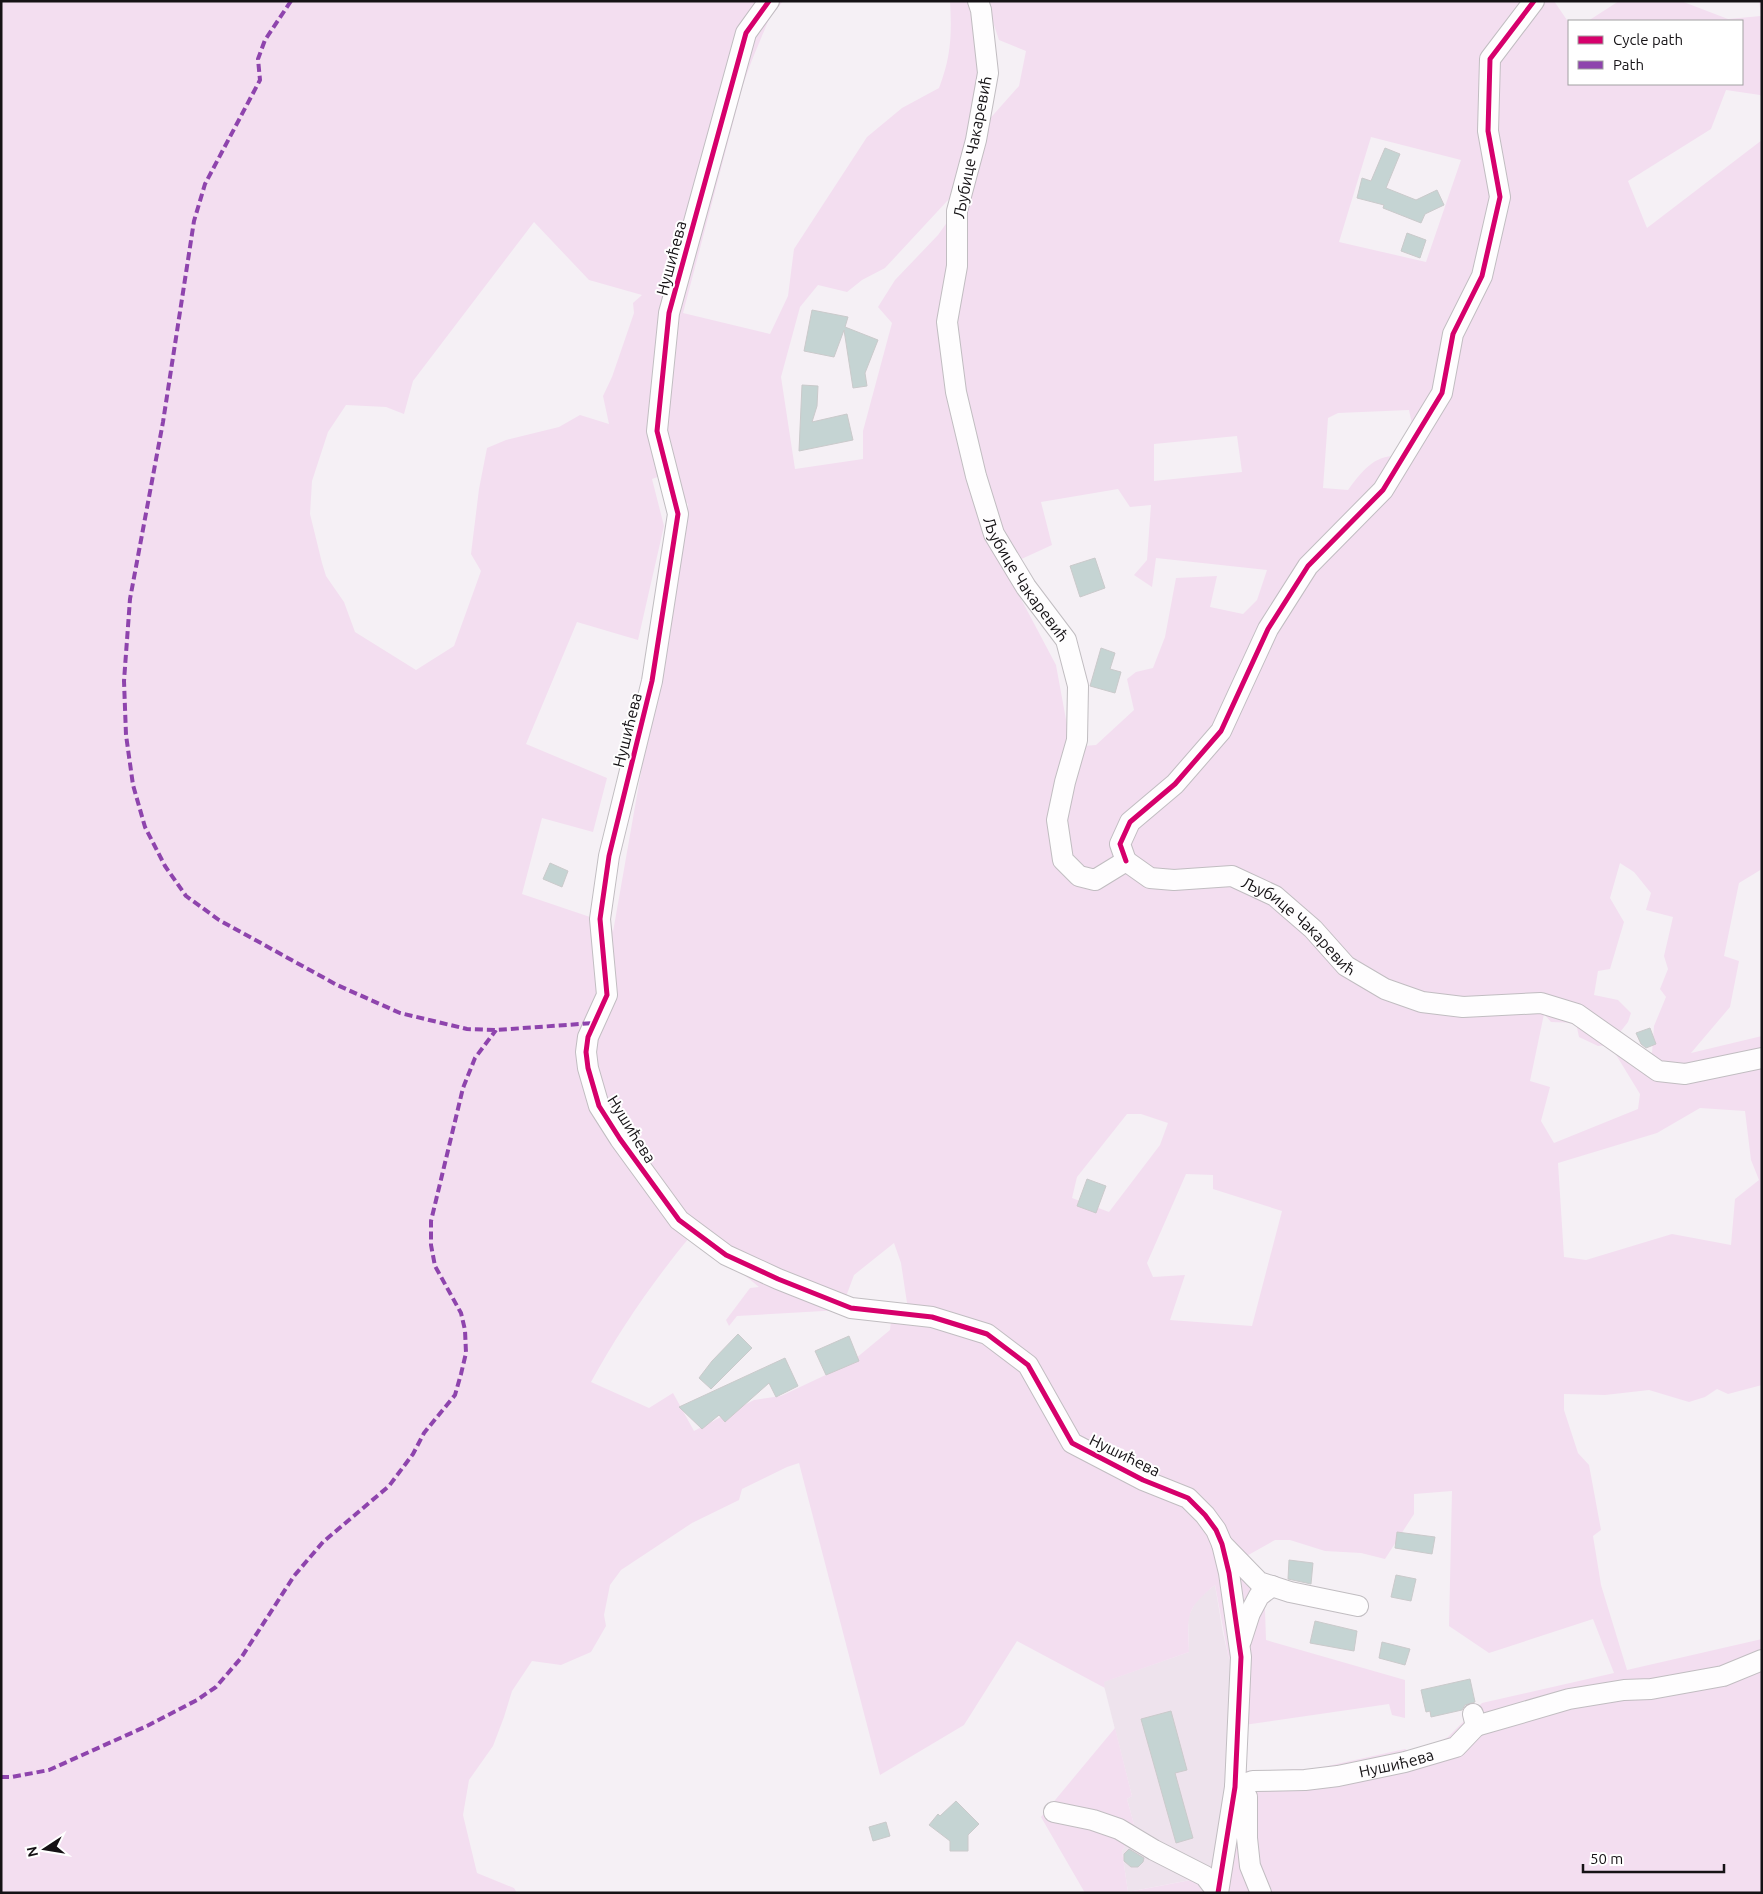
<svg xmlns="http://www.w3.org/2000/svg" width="1763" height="1894" font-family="Ubuntu,sans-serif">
<rect width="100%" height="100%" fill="#f5f0f5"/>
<!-- built -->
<path fill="#eee3ed" d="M1215,1585L1223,1633L1228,1655L1234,1667L1244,1725L1213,1893H1202L1195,1879L1128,1892L1122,1851L1135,1828L1127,1799L1132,1796L1103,1682L1189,1652L1188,1617L1197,1599Z"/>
<!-- green -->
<path fill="#f3def0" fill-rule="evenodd" d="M1,1H783L769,19L752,60L743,85L683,313L770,334L788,296L794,249L867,137L902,108L939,88C951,57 952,35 950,1H967C990,71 972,124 953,191L949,199L885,268L862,280L847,292L818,285L800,307L781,377L795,469L863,459V431L892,323L878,307L895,280L938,235L948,221L986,123L1019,86L1026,51L999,40L986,1H1554L1569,23V84H1742V21H1588L1619,1H1681L1728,19L1761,16L1759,1H1762V97L1760,95L1726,90L1711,129L1628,181L1647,228L1762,140V869L1739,883L1724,956L1739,961L1730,1007L1691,1053L1762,1036V1385L1728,1394L1717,1389L1705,1397L1689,1402L1649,1390L1605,1395L1564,1394V1410L1578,1453L1589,1465L1601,1530L1593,1536L1601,1585L1627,1670L1762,1639V1893H1222L1240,1771L1314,1769L1405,1749L1416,1755L1448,1737L1482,1703L1614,1673L1593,1619L1489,1653L1449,1626L1452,1491L1414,1494V1514L1385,1559L1361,1553L1325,1551L1290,1540H1275L1243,1558L1264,1579L1266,1640L1405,1680V1718L1392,1715L1389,1704L1244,1725L1234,1667L1228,1655L1215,1585C1184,1610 1188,1616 1189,1652L1104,1682L1105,1688L1017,1641L964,1725L880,1775L799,1463L787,1467L742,1489L739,1500L692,1523L621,1570L610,1585L604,1615L606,1626L591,1652L561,1665L532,1661L512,1691L504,1717L493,1746L469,1780L463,1815L477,1873L514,1888L517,1893H1ZM1371,137L1461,160L1426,262L1339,242ZM534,222L589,280L642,295L633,303L634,313L612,377L603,396L609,424L580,415L559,427L506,440L487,448L479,489L471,554L481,571L454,646L416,670L355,632L344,602L326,576L322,563L310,514L312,481L328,432L346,405L386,407L404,414L413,381ZM1409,410L1413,429L1392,456C1372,457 1359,475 1348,490L1323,488L1328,418L1338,413ZM1237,436L1242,472L1154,481V444ZM674,471L683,500L688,504L613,932L601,887L596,919L522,894L542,818L593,832L607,778L526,744L577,622L638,640L664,526L652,479ZM1118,489L1130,507L1151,505L1147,560L1134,575L1152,587L1156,558L1267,570L1257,600L1243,614L1210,607L1217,576L1176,578L1165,637L1153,668L1136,672L1127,679L1134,710L1096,745L1071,747L1056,665L1004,567L1052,545L1041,502ZM1620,863L1634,872L1651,893L1646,910L1673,917L1664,956L1668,969L1660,989L1666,997L1654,1026L1652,1053L1617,1036L1628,1022L1631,1013L1618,1000L1594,995L1598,971L1610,969L1624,922L1610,898ZM1544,1014L1551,1022L1576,1023L1579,1037L1598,1046L1610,1045L1640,1094L1638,1109L1554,1143L1541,1121L1550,1087L1530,1081ZM1700,1108L1745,1111L1751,1160L1759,1180L1735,1199L1731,1245L1672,1234L1586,1260L1564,1257L1558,1163L1657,1133ZM1127,1114H1141L1168,1123L1160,1145L1109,1212L1072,1198L1077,1177ZM1186,1174L1213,1175V1189L1282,1211L1252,1326L1170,1320L1185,1275L1153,1277L1147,1263ZM693,1233L759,1287L750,1288L726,1320L729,1326L737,1316L841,1310L854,1275L894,1243L901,1263L907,1303L964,1333L905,1321L891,1320L890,1330L849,1364L781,1396L754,1400L694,1431L673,1393L649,1408L591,1382C620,1329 654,1280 693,1233Z
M1115,1728L1132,1796L1127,1799L1135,1828L1122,1851L1128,1892L1196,1879L1202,1893H1085L1041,1817Z"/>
<!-- building -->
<path fill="#c5d4d3" stroke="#cacacb" d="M1385,148L1400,154L1386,188L1416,200L1437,190L1444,205L1425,214L1421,223L1383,208L1384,205L1357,198L1362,178L1371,181Z
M1407,233L1426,240L1420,258L1401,251Z
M812,310L848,317L845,327L878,340L865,373L867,386L853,388L844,330L834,357L804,351Z
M802,385L818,386L817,406L812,422L847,414L853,440L799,451Z
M1095,558L1105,588L1080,597L1070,566Z
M1101,648L1115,653L1110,669L1121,672L1115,693L1090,686Z
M550,863L568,871L562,887L543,879Z
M1650,1028L1656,1044L1646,1048L1641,1044L1636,1033Z
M1087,1179L1106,1186L1096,1213L1077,1206Z
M738,1334L752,1348L711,1389L699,1378L712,1361Z
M849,1336L859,1361L826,1375L815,1351Z
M785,1358L798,1386L776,1397L769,1383L725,1422L719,1415L702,1429L679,1407Z
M1397,1532L1435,1537L1432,1554L1395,1548Z
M1289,1560L1313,1563L1311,1584L1288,1579Z
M1396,1575L1416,1579L1411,1601L1391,1597Z
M1315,1621L1357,1631L1354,1651L1310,1643Z
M1382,1642L1410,1649L1405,1665L1379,1658Z
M1470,1679L1475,1702L1465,1705L1462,1710L1431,1717L1430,1711L1426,1712L1421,1690Z
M1171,1711L1187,1770L1175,1773L1193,1838L1176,1843L1141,1719Z
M956,1801L979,1824L968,1835V1851H950V1841L929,1825L938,1814L940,1816Z
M886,1822L890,1836L873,1841L869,1827Z
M1129,1849L1144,1858L1143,1862L1138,1867H1131L1124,1861V1854Z"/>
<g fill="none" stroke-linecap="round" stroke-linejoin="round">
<defs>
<g id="minor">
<path d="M769,1L746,33L669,313L657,431L678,514L652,681L609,856L600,919L607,995L588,1037L586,1052L588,1068L599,1106L620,1139L679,1220L726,1255L778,1279L851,1308L932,1317L987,1334L1028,1365L1072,1443L1143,1480L1188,1498L1205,1515L1216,1530L1222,1544L1229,1573L1241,1657L1235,1787L1218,1893"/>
<path id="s1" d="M978,1L981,10L988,73L976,140L957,211V266L947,322L956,392L976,476L994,534L1026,587L1066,640L1078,686L1077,740L1065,782L1057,820L1063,860L1079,876L1095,880L1126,861"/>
<path d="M1126,861L1120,844L1130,822L1175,784L1221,731L1268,629L1308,566L1383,490L1442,393L1453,334L1482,276L1500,197L1488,131L1490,59L1534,1"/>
<path id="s2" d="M1126,861L1150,878L1174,880L1232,876L1275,896L1313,929L1346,966L1385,989L1422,1002L1463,1007L1541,1003L1577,1014L1658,1071L1685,1074L1762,1058"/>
<path d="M1222,1544L1259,1582L1290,1592L1358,1606"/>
<path d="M1241,1641L1250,1613L1259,1596L1272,1586"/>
<path d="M1476,1726L1569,1699L1624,1690L1651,1689L1723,1676L1762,1660"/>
<path id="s3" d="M1235,1787L1253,1781L1305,1780L1338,1776L1405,1762L1456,1747L1476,1726L1473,1714"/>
<path d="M1235,1787L1247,1797V1838L1250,1866L1261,1893"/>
<path d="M1054,1812L1093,1820L1119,1829L1154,1850L1205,1876L1218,1893"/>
</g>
</defs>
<!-- minor casing -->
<use href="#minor" stroke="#c1bdc1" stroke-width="22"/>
<!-- minor -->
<use href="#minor" stroke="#fefdfe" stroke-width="20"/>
<!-- quiet -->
<path stroke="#8e44ad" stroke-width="4" stroke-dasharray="8 4" stroke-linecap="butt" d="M291,1L265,40L258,59L260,80L205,184L194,221L163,422L130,599L124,681L126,735L133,785L145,827L165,866L186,896L219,920L337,985L400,1013L467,1029L496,1030L594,1023
M1,1777H12L49,1770L147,1726L197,1700L216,1687L241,1658L294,1576L323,1542L389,1486L413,1454L424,1433L455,1395L461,1374L466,1353L465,1330L461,1313L435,1266L431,1245V1221L463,1088L475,1058L496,1030"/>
<defs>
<path id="cycleway" d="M769,1L746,33L669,313L657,431L678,514L652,681L609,856L600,919L607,995L588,1037L586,1052L588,1068L599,1106L620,1139L679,1220L726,1255L778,1279L851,1308L932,1317L987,1334L1028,1365L1072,1443L1143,1480L1188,1498L1205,1515L1216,1530L1222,1544L1229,1573L1241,1657L1235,1787L1218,1893
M1126,861L1120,844L1130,822L1175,784L1221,731L1268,629L1308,566L1383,490L1442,393L1453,334L1482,276L1500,197L1488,131L1490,59L1534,1"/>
</defs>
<!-- cycleway casing -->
<use href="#cycleway" stroke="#fff" stroke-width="8"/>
<!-- cycleway -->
<use href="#cycleway" stroke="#d6006c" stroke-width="5"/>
</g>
<g text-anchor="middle" stroke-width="4" stroke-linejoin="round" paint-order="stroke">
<!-- street labels -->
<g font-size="16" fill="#151215" stroke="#fff">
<text transform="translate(972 147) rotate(-79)" y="6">Љубице Чакаревић</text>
<text transform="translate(671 258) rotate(-75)" y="6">Нушићева</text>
<text dy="6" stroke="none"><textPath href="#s1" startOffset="599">Љубице Чакаревић</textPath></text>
<text transform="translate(627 730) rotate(-76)" y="6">Нушићева</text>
<text dy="6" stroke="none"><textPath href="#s2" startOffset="196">Љубице Чакаревић</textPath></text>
<text transform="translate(632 1129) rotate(58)" y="6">Нушићева</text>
<text transform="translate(1125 1455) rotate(26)" y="6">Нушићева</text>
<text dy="6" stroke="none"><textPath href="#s3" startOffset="164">Нушићева</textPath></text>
</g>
</g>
<!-- border -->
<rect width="1763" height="1894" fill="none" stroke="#151215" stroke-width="5"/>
<!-- legend -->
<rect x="1568" y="20" width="175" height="65" fill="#ffffff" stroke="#a1a0a1"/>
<rect x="1578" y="36" width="25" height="8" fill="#d6006c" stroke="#a1a0a1"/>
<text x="1613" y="45" font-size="15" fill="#151215">Cycle path</text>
<rect x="1578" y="61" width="25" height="8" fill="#8e44ad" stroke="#a1a0a1"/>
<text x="1613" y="70" font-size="15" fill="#151215">Path</text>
<!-- north arrow -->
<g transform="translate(45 1849) rotate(258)" stroke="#ffffff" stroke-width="4" paint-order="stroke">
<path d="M0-4L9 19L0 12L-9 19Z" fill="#151215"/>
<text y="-8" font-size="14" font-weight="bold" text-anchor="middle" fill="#151215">N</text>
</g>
<!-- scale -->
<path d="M1583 1864v8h141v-8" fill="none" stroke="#151215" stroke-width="2.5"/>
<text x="1590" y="1864" font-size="15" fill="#151215" stroke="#ffffff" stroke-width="4" paint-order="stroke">50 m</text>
</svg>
